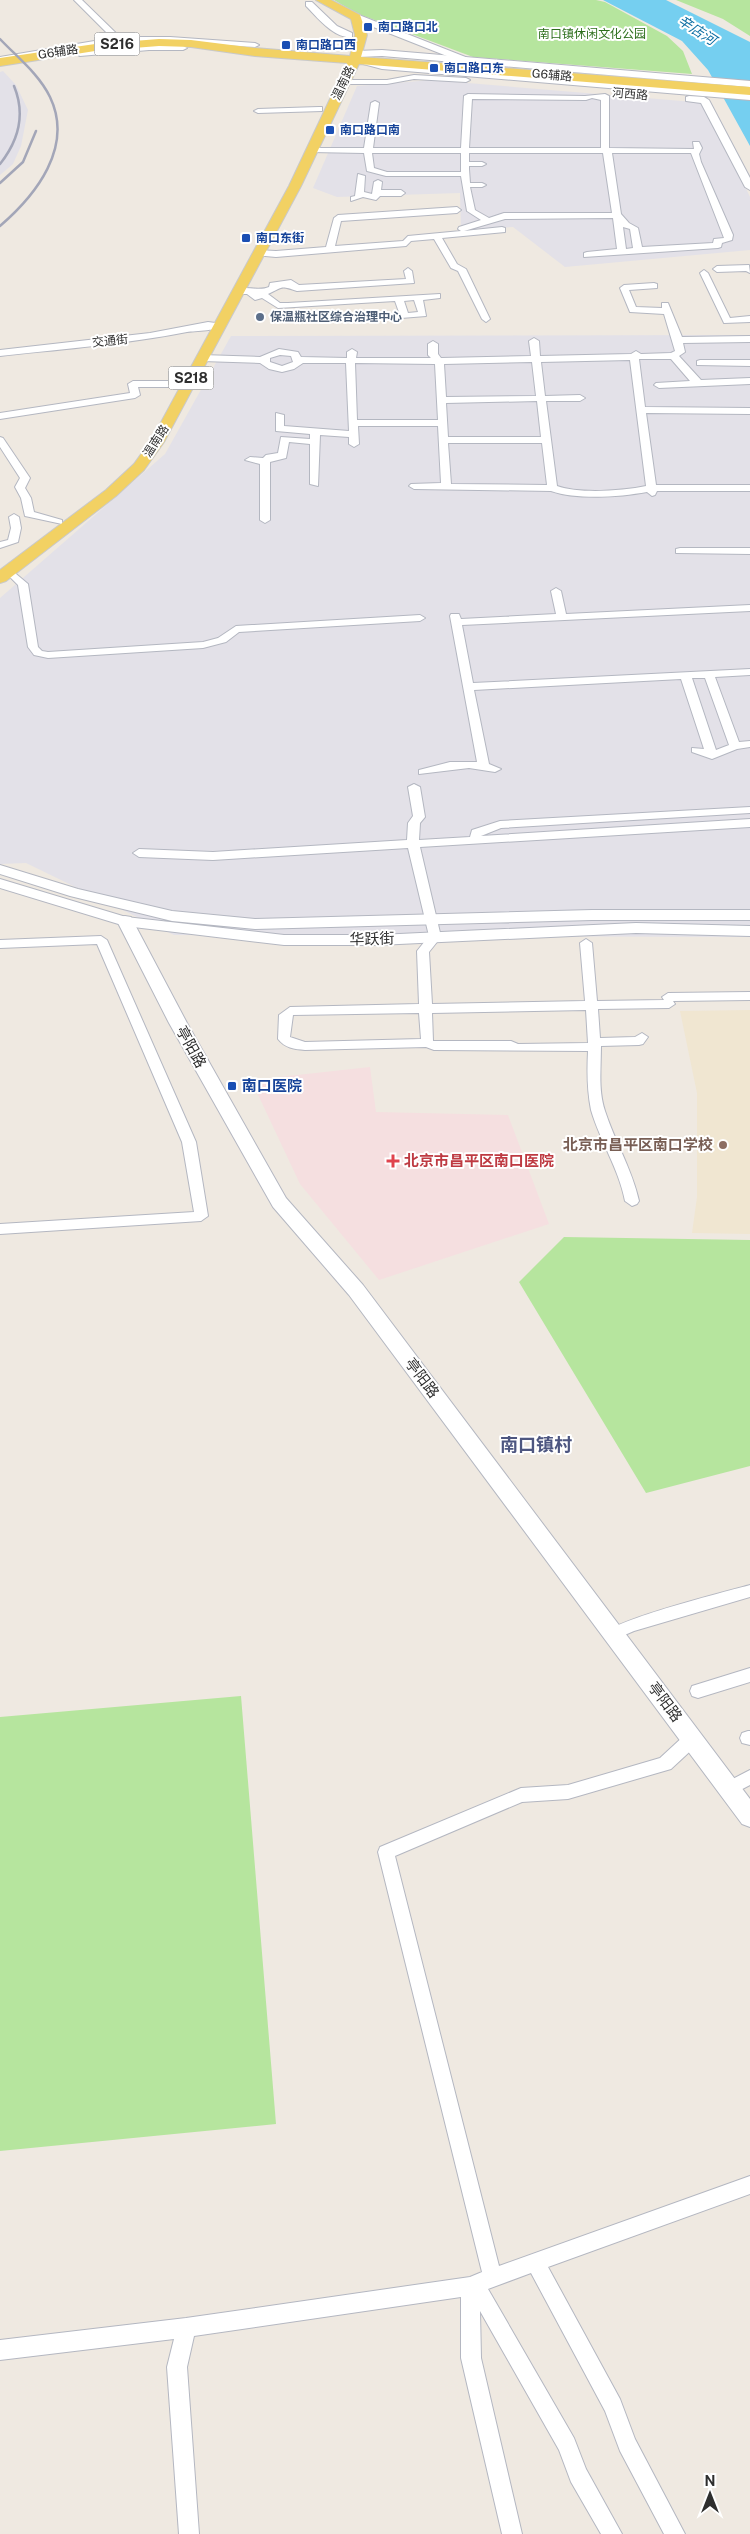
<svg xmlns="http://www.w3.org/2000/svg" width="750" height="2534" font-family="'Public Sans','Noto Sans SC',sans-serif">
<rect width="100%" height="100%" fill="#efe9e1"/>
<!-- industrial -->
<path fill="#e3e1e8" d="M3,71L16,85L28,110L21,146L13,164L0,175V72Z
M432,80L706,103L750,197V250L565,267L513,227L461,230L460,193L337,197L313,188L357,86Z
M750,335V937L174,935L26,863L0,864V598L165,454L231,336Z"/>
<!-- education -->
<path fill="#f0e6d1" d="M750,1010V1234L692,1233L697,1197V1093L680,1011Z"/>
<!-- medical -->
<path fill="#f5dfe0" d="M370,1067L376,1112L508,1115L549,1224L379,1280L300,1184L251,1080Z"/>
<!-- green -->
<path fill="#b6e59e" d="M334,0H596L605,2L667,36L683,51L692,74L473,57L356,13Z
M676,0H750V36L723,19Z
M564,1237L750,1240V1466L646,1493L519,1282Z
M241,1696L276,2124L0,2151V1717Z"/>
<!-- water -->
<path fill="#75cff0" d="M603,0H666L750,42V146L708,70L682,41Z"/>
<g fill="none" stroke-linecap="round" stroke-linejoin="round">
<defs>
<path id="pedestrian" d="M356,17L465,60"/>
<path id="minor" d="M74,0H82L120,37H170L255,43L259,45L255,47L170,41H118L0,61V57L112,38Z
M149,46H183L187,48L183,50H149L80,56L76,54L80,52Z
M414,75L466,78L470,80L466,82L414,79L387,84H344L340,82L344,80H387Z
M468,94L585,96L605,94L609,96V148L694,149L693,142H699L702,148L699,154L701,162L733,235L732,240L722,243L721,247L718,248L584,257V253L587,252L617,249L613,218L505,219L464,231L502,227L505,228V232L442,238L457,264L466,269L490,319L486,322L482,319L458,271L451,268L434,239L411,241L406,246L276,257L254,255V251L257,250L276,251L326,247L334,218L338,215L457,207L461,210L457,213L341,221L335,246L403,241L408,236L461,231L458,229L459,227L481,220L467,211L461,176H386L367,171L364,153L311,152L307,150L311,148H364L371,103L375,101L379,103L373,148H461L464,96ZM592,98L601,100V148H469L472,99L586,100ZM372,153H461V172H387L374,168ZM469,153H603L612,213H504L489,218L475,210L470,187H482L486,185L482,183H470L469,169V166H482L486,164L482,162H469ZM612,153H691L724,238L714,239L713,243L642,247L638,228L629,223L621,214ZM623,227L630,229L633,248L626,249Z
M319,107H322V111L258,113L254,111L258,109Z
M358,174L365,176L364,192L372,194L374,182L378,180L382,182L381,190H401L405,193L401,196H380L376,200L363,197L351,201V197L355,196Z
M749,265L750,273L746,271L717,272L713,269L717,266Z
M408,268L412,271L414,283L297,291C280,285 283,287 268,294L280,303H288L440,294V298L423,300L426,316L401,318L395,301L278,308L262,298L255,300L247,294H237L233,291C242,284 258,292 269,287L270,283L291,280L299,285L406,279L404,271ZM414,300L418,312L408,313L404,301Z
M704,270L708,273L730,318L750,316V322L724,323L700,273Z
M654,283L657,284V288L629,290L636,307L662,308V303H668L682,337L750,336V342L683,343L685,352L679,356L701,380L750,378V384L659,388L654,385L656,383L690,381L671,359H639L645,407L750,408V414L646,413L656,485H750V491H657L655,495L652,496L647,492C620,497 577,500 551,491L414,489L409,486L411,484L441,483L438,426H358L359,444L354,447L349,444V437L320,435L318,486L310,484V444L289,442L286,458L270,462V520L265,523L260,520V464L245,460L250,457L263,458L266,455L278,453L281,437L310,439V434L276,431V413L284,415V426L349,431L346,363H303L294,369L282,372L269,369L260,363L202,361L197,358L202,355L260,357L279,349L298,352L301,357L347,358V352L352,349L357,352L356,358H431L428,355V344L433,341L438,344V354L441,358L531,356L529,341L534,338L539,341L540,356L631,354L636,351L641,354L671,353L675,351L664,314L630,312L620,288L624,285ZM280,355L291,356L293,362L282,366L270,362V358ZM630,360L646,486C622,491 579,494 557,486L546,401H580L585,398L580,395L545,396L541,362ZM532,362L536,396L446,397L444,364ZM355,363L435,364L438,420H357ZM537,401L541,437H448L446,403ZM448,443H542L547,485L451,484Z
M700,360H750V366L697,365V361Z
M133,381H176L181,384L176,387H138L140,395L135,398L0,419V413L130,393L128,384Z
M0,437L3,438L30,478L25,488L31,498L34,512L62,520V524L25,516L21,498L15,487L20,478L0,447Z
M14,514L19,517L21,528L18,542L0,548V542L8,540L11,528L9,517Z
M680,548H750V554L676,553V549Z
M9,568L28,584L38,647L42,651L48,652L203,642L218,638L236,626L420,615L425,618L420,621L239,632L226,642L203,648L48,658L34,655L28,647L18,585L4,571Z
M556,588L561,591L566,614L750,605V611L462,625L473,683L750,669V675L715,677L739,742L750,741V747L737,749L712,759L692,752V748L704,749L681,679L474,690L489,764L501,769L495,772L469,768L419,774V770L450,762H477L450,616L451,614H459L461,619L556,614L551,591ZM692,678H705L729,745L716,750Z
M414,784L420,787L425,817L420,823L419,840L470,837L472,830L500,821L750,807V813L501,828L481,836L750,819V827L420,847L441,937L429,952L432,1004L585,1001L580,943L586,939L592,943L597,1001L664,1000L662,997L668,993L750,992V1000L673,1001L675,1004L669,1008L598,1009L600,1038L635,1037L642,1033L648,1037L643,1044L639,1045L601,1046C601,1068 598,1090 605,1111C615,1142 632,1169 639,1201L637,1204L632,1206L625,1201C619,1169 600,1141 591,1110C587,1090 587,1071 588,1051L434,1050L426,1047L305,1050C294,1049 285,1048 278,1039L279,1015L290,1007L419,1004L417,951L429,936L408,848L213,860L139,857L133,853L139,849L213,852L407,840L408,823L413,816L408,787ZM586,1010L588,1043L518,1044L511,1041H433L432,1013ZM419,1013L421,1039L305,1042L290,1037L293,1015Z
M101,936L107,940L196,1142L208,1216L201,1221L0,1234V1224L194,1212L182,1142L97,944L0,948V940Z
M750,1585V1597L634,1631L613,1640L607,1639L605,1634C612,1620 728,1591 750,1585Z
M750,1668V1682L698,1698L692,1696L690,1691L692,1686Z
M748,1731H750V1745L742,1743L740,1738L742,1733Z
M692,1732L698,1734L700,1739L698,1744L671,1769L568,1799L522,1802L395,1856L499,2266L750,2176V2194L548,2267L620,2399L635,2439L685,2534H664L620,2451L605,2411L531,2273L488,2289L574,2438L586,2469L622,2534H601L571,2482L559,2450L480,2311L481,2358L522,2534H502L461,2358V2297L194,2336L187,2367L199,2534H179L167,2367L174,2339L0,2360V2340L186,2318L470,2277L482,2272L378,1852L380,1847L521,1788L568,1785L660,1758L686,1734Z
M750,1770V1785L729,1796L723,1794L721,1789L723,1784Z"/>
<path id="tertiary" d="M306,2H312L337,26L352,33V37C334,39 317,17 306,6Z
M382,50L750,81V87L382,56L356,57L351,54L356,51Z
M359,57L382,63L750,94V100L382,69L356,62L354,60Z
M689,96L704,97L709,100L750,178V190L745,187L701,103L686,101V97Z
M208,322L223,324L224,326C220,330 195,331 187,332C126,344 63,349 0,356V350L150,333Z
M0,865L78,889L172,911L255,919L592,910H750V920H592L255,929L172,921L70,896L0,874Z
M0,879L126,917L284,935H378L636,923L750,926V936L636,933L378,945H284L125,926L0,888Z"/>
<path id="secondary" d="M125,916L131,917L133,921L187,1023L286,1198L363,1285L750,1799V1827L742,1824L349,1295L273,1207L169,1023L117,921L119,917Z"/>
<path id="primary" d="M316,0H331L360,15L367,35L361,57L750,87V95L359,64L301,186L164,442L144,470L116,496L6,581L0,583V570L106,490L134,464L152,439L289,186L347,63L255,56L191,47L159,46L95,51L0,66V58L95,44L159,39L191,40L255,48L350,56L355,35L351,19Z"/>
</defs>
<!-- pedestrian casing -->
<use href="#pedestrian" stroke="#b4b7c1" stroke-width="8"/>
<!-- minor casing -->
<use href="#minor" stroke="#b4b7c1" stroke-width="2"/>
<!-- tertiary casing -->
<use href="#tertiary" stroke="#b4b7c1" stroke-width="2"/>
<!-- secondary casing -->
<use href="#secondary" stroke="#b4b7c1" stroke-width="2"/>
<!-- primary casing -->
<use href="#primary" stroke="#c9c9c9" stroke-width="2"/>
<!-- pedestrian -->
<use href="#pedestrian" stroke="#fff" stroke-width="6"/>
<!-- minor -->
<use href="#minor" fill="#fff" fill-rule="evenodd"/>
<!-- tertiary -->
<use href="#tertiary" fill="#fff" fill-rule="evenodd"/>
<!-- secondary -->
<use href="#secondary" fill="#fff" fill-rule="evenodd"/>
<!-- primary -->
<use href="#primary" fill="#f2d163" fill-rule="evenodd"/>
<!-- rail -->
<path stroke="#a3a6b8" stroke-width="2.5" d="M0,39C17,57 39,74 50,97C74,147 36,195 0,226
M0,164C19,140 26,115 14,86
M0,183L23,162L36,131"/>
</g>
<!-- markers -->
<g fill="#1a4fb4" stroke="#fff" stroke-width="2">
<rect x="363" y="22" width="10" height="10" rx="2.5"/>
<rect x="281" y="40" width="10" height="10" rx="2.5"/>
<rect x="429" y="63" width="10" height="10" rx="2.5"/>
<rect x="325" y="125" width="10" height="10" rx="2.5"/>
<rect x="241" y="233" width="10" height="10" rx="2.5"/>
<rect x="227" y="1081" width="10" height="10" rx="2.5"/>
</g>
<circle fill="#5c6f8a" stroke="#fff" stroke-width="2" cx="260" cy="317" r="5"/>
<circle fill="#8d6e63" stroke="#fff" stroke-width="2" cx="723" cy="1145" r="5"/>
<path fill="#e0444e" stroke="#fff" stroke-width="2" d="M390.5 1153.5h5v5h5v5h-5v5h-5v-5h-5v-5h5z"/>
<g text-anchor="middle" stroke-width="4" stroke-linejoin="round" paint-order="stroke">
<!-- far-transit labels -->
<g font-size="12" font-weight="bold" fill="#164399" stroke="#fff" text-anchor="start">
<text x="378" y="31">南口路口北</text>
<text x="296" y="49">南口路口西</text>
<text x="444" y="72">南口路口东</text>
<text x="340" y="134">南口路口南</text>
<text x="256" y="242">南口东街</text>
</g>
<!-- far-park labels -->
<g font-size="12" fill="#2c6e1b" stroke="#fff">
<text x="592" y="38">南口镇休闲文化公园</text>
</g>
<!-- far-street labels -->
<g font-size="12" fill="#2e2e2e" stroke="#fff">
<text transform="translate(58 52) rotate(-9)" y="4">G6辅路</text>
<text transform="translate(552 75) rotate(5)" y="4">G6辅路</text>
<text transform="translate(343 83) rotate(-64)" y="4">温南路</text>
<text transform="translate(630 94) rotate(5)" y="4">河西路</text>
<text transform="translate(110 341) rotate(-6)" y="4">交通街</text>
<text transform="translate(156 441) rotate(-57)" y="4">温南路</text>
</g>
<!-- far-service labels -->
<g font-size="12" font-weight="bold" fill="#4e5e75" stroke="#fff" text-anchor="start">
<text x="270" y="321">保温瓶社区综合治理中心</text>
</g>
<!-- far-water labels -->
<g font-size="14" font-style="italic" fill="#0d6fa3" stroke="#fff">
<text transform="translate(697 30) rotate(33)" y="5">辛店河</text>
</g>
<!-- shield labels -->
<g fill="#fff" stroke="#6d6d6d" stroke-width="1">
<rect x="94.5" y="32.5" width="45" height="23" rx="4"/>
<rect x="168.5" y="366.5" width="45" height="23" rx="4"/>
</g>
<g font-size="14" font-weight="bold" fill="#2e2e2e">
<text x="117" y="49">S216</text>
<text x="191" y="383">S218</text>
</g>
<!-- street labels -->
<g font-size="15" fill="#2e2e2e" stroke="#fff">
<text transform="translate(372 939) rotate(-1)" y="5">华跃街</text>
<text transform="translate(191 1047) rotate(61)" y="5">亭阳路</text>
<text transform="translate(422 1378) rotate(53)" y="5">亭阳路</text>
<text transform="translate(665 1702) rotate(53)" y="5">亭阳路</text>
</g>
<!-- transit labels -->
<g font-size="15" font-weight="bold" fill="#164399" stroke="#fff" text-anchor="start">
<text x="242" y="1091">南口医院</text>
</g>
<!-- education labels -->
<g font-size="15" font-weight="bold" fill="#785e54" stroke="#fff" text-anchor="end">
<text x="713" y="1150">北京市昌平区南口学校</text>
</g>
<!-- health labels -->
<g font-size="15" font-weight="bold" fill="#be3a42" stroke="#fff" text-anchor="start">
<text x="404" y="1166">北京市昌平区南口医院</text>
</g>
<!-- quarter labels -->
<g font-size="18" font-weight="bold" fill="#4d5680" stroke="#fff">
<text x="536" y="1451">南口镇村</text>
</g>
</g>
<!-- north arrow -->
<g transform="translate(710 2494)" stroke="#ffffff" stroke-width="4" paint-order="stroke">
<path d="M0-4L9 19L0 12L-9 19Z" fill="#2e2e2e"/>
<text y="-8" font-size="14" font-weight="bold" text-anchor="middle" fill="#2e2e2e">N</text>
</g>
</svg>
